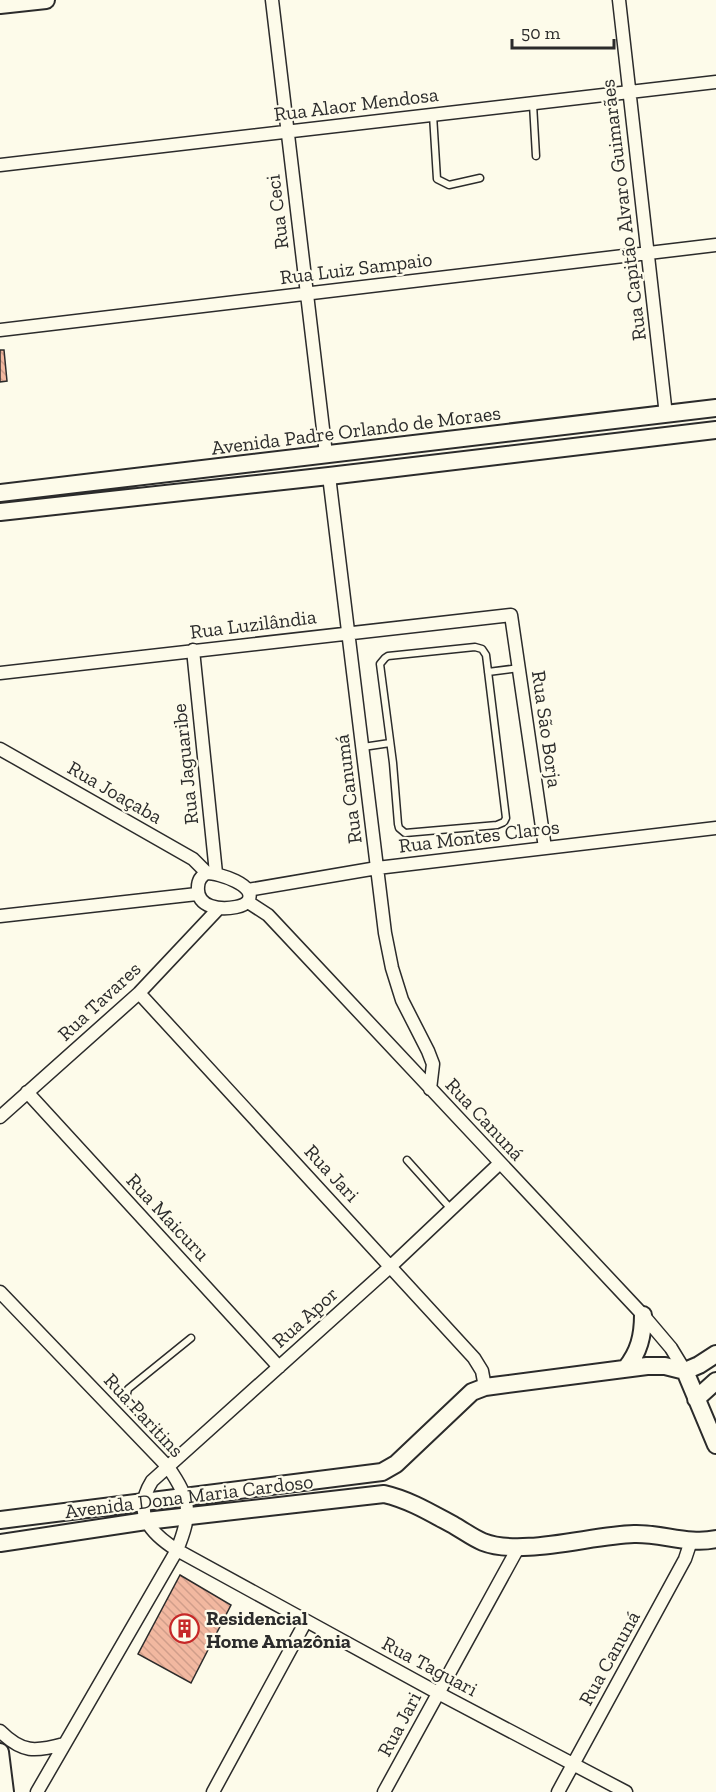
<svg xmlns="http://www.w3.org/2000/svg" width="716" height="1792" font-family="'Zilla Slab',serif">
<defs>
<pattern id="building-back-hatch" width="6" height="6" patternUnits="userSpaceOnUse" patternTransform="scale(1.5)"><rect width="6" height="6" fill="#f2b8a0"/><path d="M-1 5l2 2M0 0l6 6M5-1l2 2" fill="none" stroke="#d09e8a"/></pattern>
</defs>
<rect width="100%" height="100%" fill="#fdfbea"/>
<!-- building -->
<path fill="url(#building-back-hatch)" stroke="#2b2b2b" stroke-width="1.5" d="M0,350H4L7,381L0,382Z
M180,1575L231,1605L191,1683L138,1654Z"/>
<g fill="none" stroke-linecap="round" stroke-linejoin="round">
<defs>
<path id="lane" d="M533,104L536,156
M433,115L437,179L449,185L480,178
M475,647L482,649L486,655L506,818L504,822L497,825L405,833L399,828L398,824L393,763L380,664L385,658L388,656Z
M488,672L519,668
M363,747L390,743
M407,1160L451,1209
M178,1458L128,1401L126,1398L128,1389L191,1338"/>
<path id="street" d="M272,0L326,454
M619,0L666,415
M0,165L716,82
M0,330L716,245
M329,476L385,933L392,968L402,1000L428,1051L433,1064L430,1089
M193,650L216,873
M0,673L511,615L545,848
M0,749L193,859L207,873
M207,873C218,873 258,885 248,901C245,905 241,906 236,907C221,910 196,908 198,887C198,881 201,876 207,873Z
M248,890L377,868L716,828
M248,902L268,915L643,1315L671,1348L685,1371
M0,916L197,894
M139,993L474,1358L482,1371L485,1387
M27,1092L279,1367
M0,1117L139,993L219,908
M500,1163L391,1266L152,1481C132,1513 150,1533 177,1550L438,1693L626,1792
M0,1292L168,1467C191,1500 192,1513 177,1550L37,1792
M0,1731C22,1753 35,1752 64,1744
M213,1792L306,1621
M384,1792L518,1548
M558,1792L685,1559L691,1541"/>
<path id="secondary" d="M0,5L46,0
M0,493L716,408
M0,512L329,476L716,430
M626,1368C639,1352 643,1336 643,1315
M685,1371L716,1445
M685,1371L699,1365L716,1354
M696,1399L716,1381
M0,1520L382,1472L396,1464L472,1392L485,1387L647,1366H665L685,1371
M0,1543L146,1521L384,1494C410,1500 431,1513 455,1526C464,1531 473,1538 483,1542C521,1557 592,1535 634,1534C661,1533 689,1545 716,1539
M0,1752L5,1792"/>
</defs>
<!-- lane casing -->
<use href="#lane" stroke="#2b2b2b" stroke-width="9"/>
<!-- street casing -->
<use href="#street" stroke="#2b2b2b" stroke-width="15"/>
<!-- secondary casing -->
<use href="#secondary" stroke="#2b2b2b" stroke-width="20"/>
<!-- lane -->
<use href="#lane" stroke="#fdfbea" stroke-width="6"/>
<!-- street -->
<use href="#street" stroke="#fdfbea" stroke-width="12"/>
<!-- secondary -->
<use href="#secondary" stroke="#fdfbea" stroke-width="16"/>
</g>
<!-- icons -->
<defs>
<symbol id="building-ring" viewBox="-11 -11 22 22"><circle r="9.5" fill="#fdfbea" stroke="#c62828" stroke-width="1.5"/><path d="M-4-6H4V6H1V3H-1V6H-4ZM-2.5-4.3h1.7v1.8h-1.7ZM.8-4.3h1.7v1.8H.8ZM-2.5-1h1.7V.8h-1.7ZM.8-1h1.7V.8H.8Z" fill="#c62828"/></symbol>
</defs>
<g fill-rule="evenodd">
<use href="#building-ring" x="168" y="1612" width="33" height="33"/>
</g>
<g text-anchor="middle" stroke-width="4.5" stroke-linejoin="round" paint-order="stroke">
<!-- street labels -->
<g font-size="20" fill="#2b2b2b" stroke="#fdfbea">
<text transform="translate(356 104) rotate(-7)" y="7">Rua Alaor Mendosa</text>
<text transform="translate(623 210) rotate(-97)" y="7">Rua Capitão Alvaro Guimarães</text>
<text transform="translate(277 212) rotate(-97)" y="7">Rua Ceci</text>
<text transform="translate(356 268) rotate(-7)" y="7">Rua Luiz Sampaio</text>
<text transform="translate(356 430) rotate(-7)" y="7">Avenida Padre Orlando de Moraes</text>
<text transform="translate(253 624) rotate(-7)" y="7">Rua Luzilândia</text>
<text transform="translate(547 729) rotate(82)" y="7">Rua São Borja</text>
<text transform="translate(185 764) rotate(-96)" y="7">Rua Jaguaribe</text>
<text transform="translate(348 789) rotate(-97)" y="7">Rua Canumá</text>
<text transform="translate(115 792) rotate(30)" y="7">Rua Joaçaba</text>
<text transform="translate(479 836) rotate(-7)" y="7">Rua Montes Claros</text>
<text transform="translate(99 1001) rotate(-43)" y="7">Rua Tavares</text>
<text transform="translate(485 1119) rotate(47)" y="7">Rua Canuná</text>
<text transform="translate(332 1173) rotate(47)" y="7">Rua Jari</text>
<text transform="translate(168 1217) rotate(47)" y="7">Rua Maicuru</text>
<text transform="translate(305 1317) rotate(-42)" y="7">Rua Apor</text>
<text transform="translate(144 1415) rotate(47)" y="7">Rua Paritins</text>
<text transform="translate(189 1496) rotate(-7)" y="7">Avenida Dona Maria Cardoso</text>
<text transform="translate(609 1658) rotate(-61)" y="7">Rua Canuná</text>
<text transform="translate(430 1666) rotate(28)" y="7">Rua Taguari</text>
<text transform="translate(399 1724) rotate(-62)" y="7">Rua Jari</text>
</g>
<!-- poi labels -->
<g font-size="20" font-weight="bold" fill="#2b2b2b" stroke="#fdfbea" text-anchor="start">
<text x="206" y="1625">Residencial<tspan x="206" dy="23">Home Amazônia</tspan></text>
</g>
</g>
<!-- scale -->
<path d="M512 39v9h102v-9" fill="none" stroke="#2b2b2b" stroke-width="3"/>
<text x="521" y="39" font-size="18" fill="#2b2b2b" stroke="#fdfbea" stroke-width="4.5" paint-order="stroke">50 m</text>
</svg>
